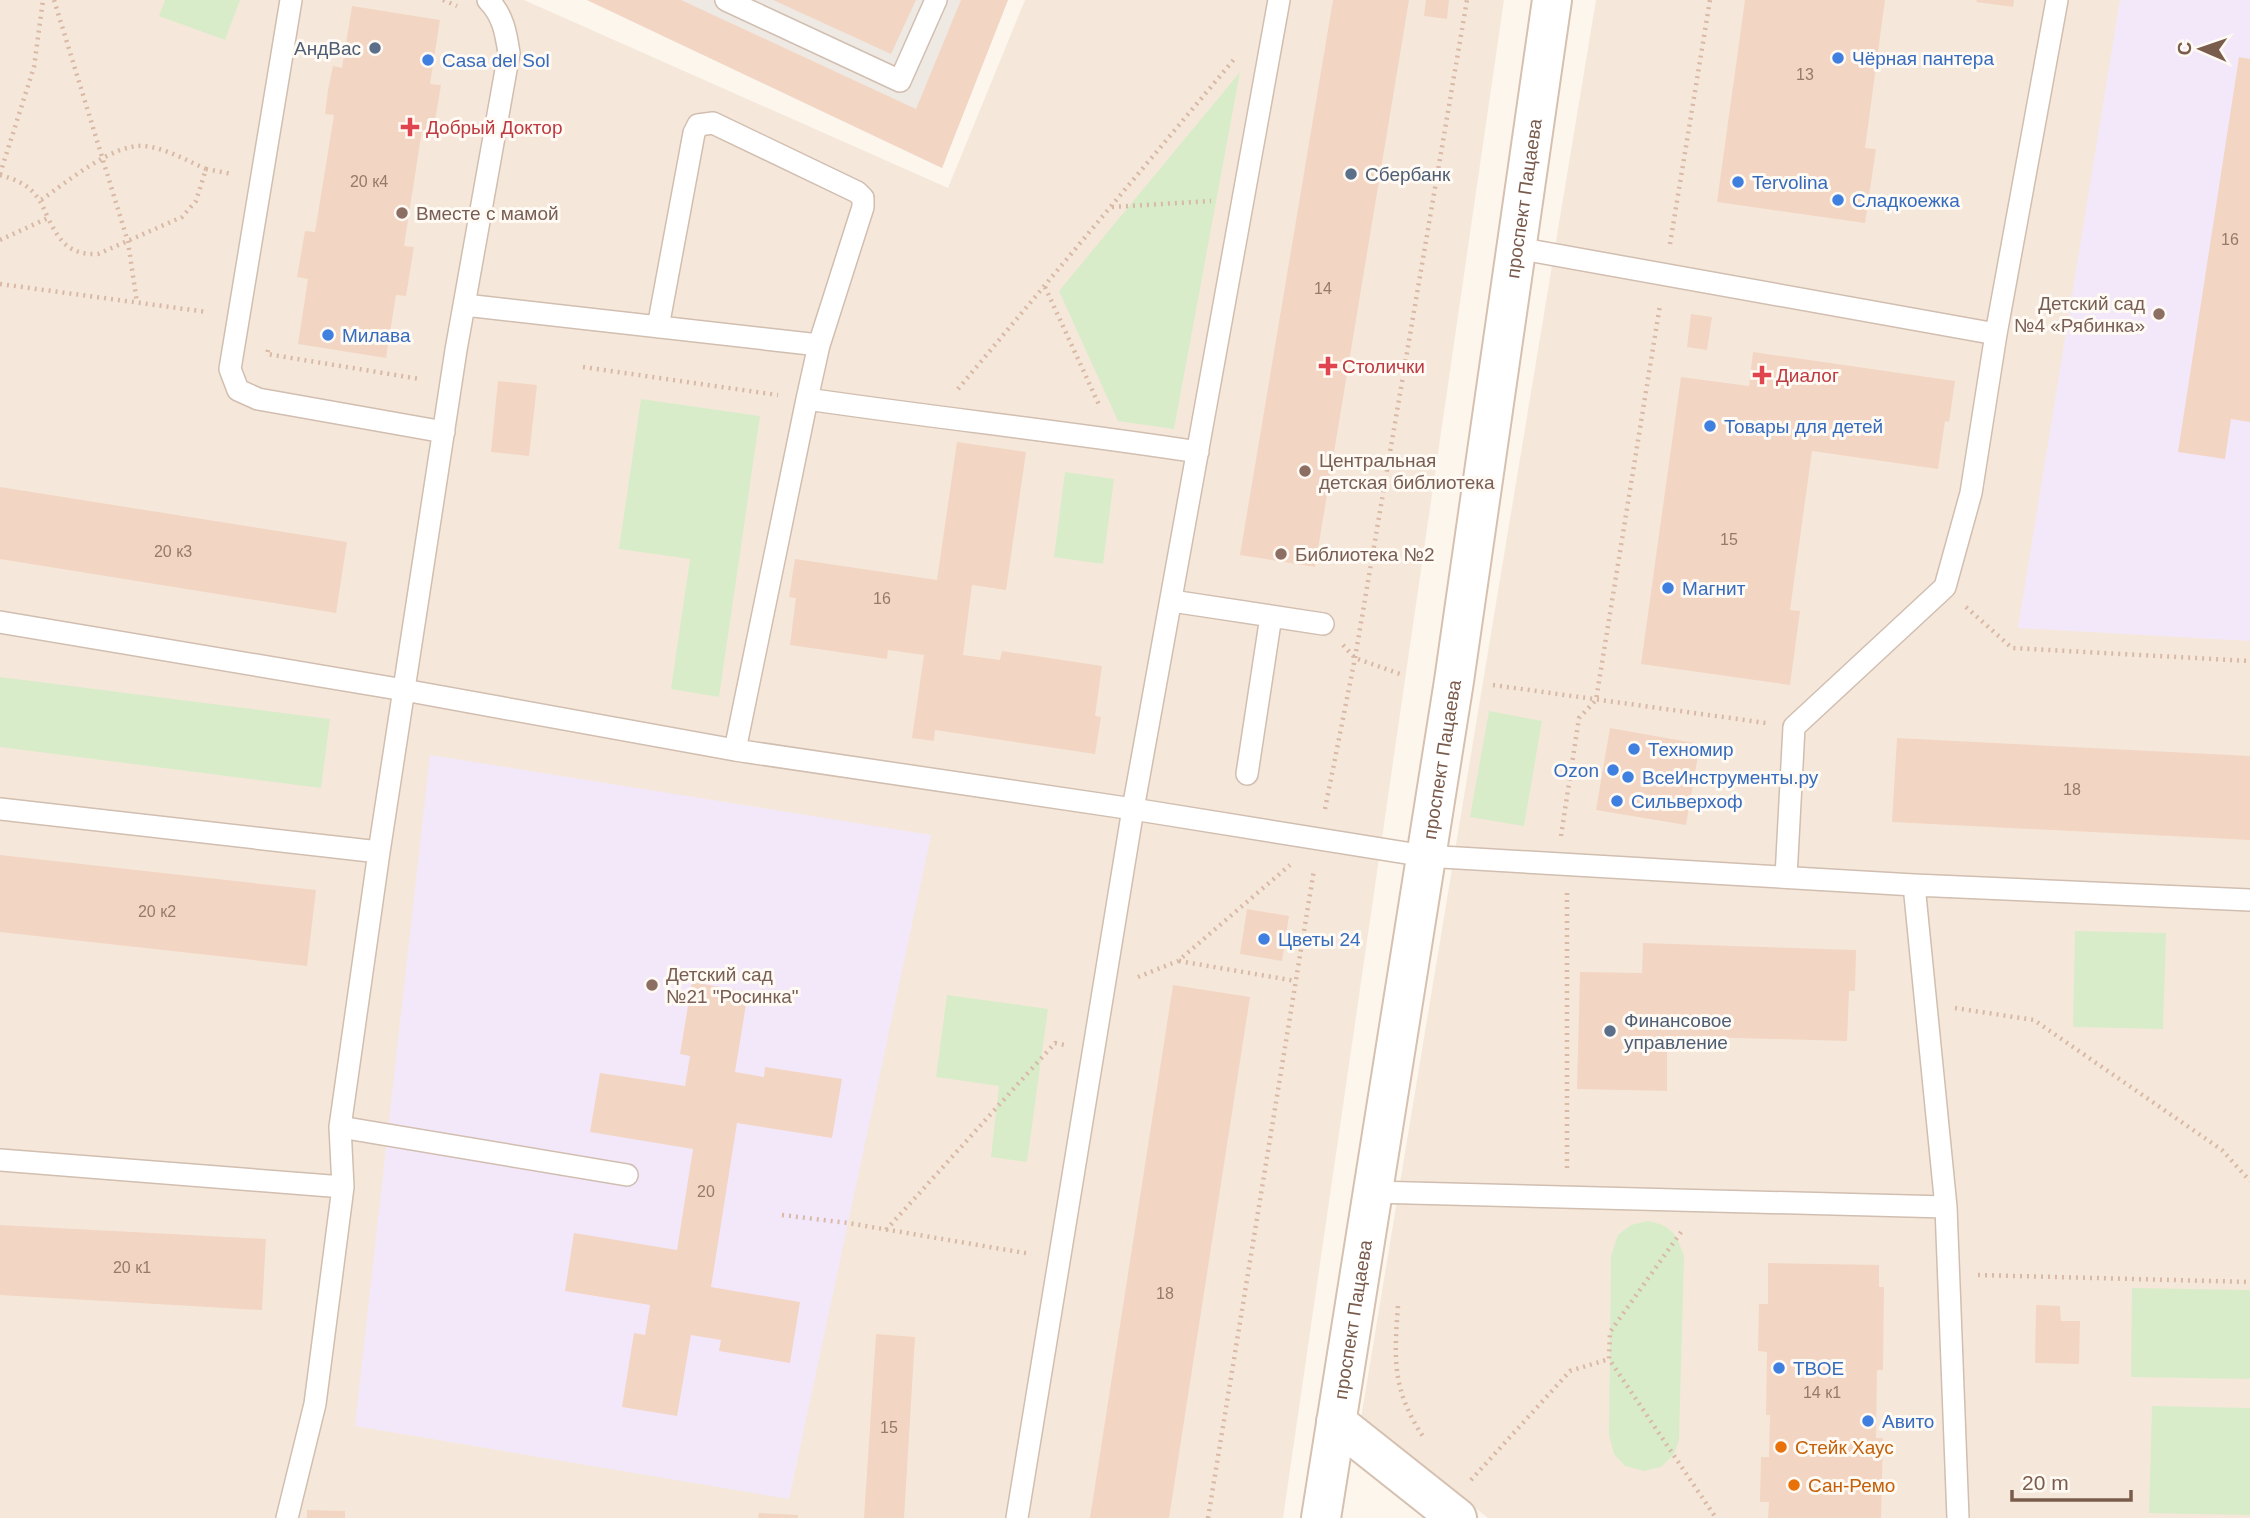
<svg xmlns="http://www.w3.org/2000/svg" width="2250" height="1518" font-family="Arial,sans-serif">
<rect width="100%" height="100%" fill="#fdf6ec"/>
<!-- residential -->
<path fill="#f5e8da" d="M0,0H524L948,188L1025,0H1504L1283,1518H0Z
M1596,0H2250V1518H1488L1361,1418Z"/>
<!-- industrial -->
<path fill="#efe9e4" d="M587,0H1008L942,168Z"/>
<!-- education -->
<path fill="#f3e8fa" d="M2120,0H2250V641L2018,628Z
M430,755L931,835L789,1499L355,1426Z"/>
<!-- green -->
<path fill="#d8ecc9" d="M165,0H240L225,40L159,16Z
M1240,72L1174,429L1118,421L1059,291Z
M641,399L760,416L719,697L671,689L690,559L619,549Z
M1065,472L1114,479L1103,564L1054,557Z
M0,677L330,719L321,788L0,747Z
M1489,711L1542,721L1524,826L1470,817Z
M2075,931L2166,933L2163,1029L2073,1027Z
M947,995L1048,1009L1027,1162L991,1157L999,1086L936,1077Z
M1648,1221C1672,1226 1676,1233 1684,1256L1679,1440L1674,1454L1661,1467L1644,1471L1625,1466L1614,1454L1609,1435L1611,1256L1618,1235L1631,1225Z
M2132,1288L2250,1290V1379L2131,1377Z
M2152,1406L2250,1408V1515L2149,1513Z"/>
<!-- building -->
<path fill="#f3d5c3" d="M587,0H681L916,109L961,0H1008L942,168Z
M773,0H916L891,54Z
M1333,0H1409L1315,567L1240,555Z
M1426,0H1449L1447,19L1424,16Z
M1745,0H1885L1865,148L1876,149L1865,223L1717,202Z
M1977,0H2014L2013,7L1976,2Z
M352,6L440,20L430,84L441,85L433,132L422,130L404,246L414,247L406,296L396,295L386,358L298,344L308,279L297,277L305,231L315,232L334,115L325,114L328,90L333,66L342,68Z
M2239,57L2250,59V422L2231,419L2225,459L2178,452Z
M1691,314L1712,317L1707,350L1687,347Z
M1753,352L1955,381L1949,422L1945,421L1938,469L1812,451L1790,610L1800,611L1790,685L1641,664L1681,377L1749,386Z
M498,381L537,385L529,456L491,452Z
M957,442L1026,452L1006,590L972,585L963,655L1000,660L1002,651L1102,666L1095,716L1101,717L1095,754L935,730L934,741L912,738L924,655L888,650L887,659L790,645L796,598L789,597L795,559L937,580Z
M0,487L347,542L336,613L0,559Z
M1610,728L1700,744L1686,825L1596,810Z
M1897,738L2250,756V840L1892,822Z
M0,855L316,890L307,966L0,932Z
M1247,909L1289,916L1282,961L1240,954Z
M1643,943L1856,950L1855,991H1849L1847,1041L1667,1036V1091L1577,1089L1580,972L1642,973Z
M692,982L748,992L735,1072L764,1077L765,1067L842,1079L832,1138L737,1123L711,1287L800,1302L790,1363L719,1351L721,1340L691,1335L677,1416L622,1407L634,1333L645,1335L650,1305L565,1291L574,1233L677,1250L693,1149L590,1132L600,1073L685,1086L690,1056L680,1054Z
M1173,985L1250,997L1169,1518H1090Z
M0,1225L266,1239L262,1310L0,1295Z
M1768,1263L1879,1265V1287H1884L1883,1370H1877L1876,1438H1883L1881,1518H1768L1769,1502H1760L1761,1457H1769L1770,1415H1766L1767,1352L1758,1351L1759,1304H1768Z
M2036,1305L2060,1306L2061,1321H2080L2079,1364L2035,1363Z
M876,1334L915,1337L904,1518H864Z
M307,1510L345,1511V1518H307Z
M759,1513L798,1515V1518H758Z"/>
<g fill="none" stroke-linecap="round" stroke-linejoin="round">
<defs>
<path id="service" d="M291,0L230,369L238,390L258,399L444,432
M726,0L900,81L936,0
M1517,248L1996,334
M465,305L819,345L807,399C937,418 1068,432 1198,452
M658,327L694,133L698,125L713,123L857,192L863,198V207L819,345
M1172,601L1323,624
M0,622L404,690L735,750L1133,809L1425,856L1914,885L2250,900
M735,750L807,399
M1247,774L1271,616
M0,809L379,852
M1786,877L1794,727L1945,587L1971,493L1996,334L2057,0
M1914,885L1946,1207L1958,1518
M340,1127L627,1175
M0,1160L343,1187
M1372,1192L1946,1207
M287,1518L315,1404L343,1187L340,1127L379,852L456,350L509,53C506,33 503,15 488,0
M1017,1518L1133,809L1279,0"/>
<g id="secondary">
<path d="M1336,1422L1457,1518"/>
<path id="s1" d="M1321,1518L1454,681L1552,0"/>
</g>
</defs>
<!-- service casing -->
<use href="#service" stroke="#d1beb0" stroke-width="24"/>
<!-- secondary casing -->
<use href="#secondary" stroke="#d6c0b0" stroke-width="42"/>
<!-- path -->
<path stroke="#d9b8a5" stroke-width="4.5" stroke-dasharray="2 5" stroke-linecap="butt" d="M54,0L128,242L137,303
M443,0L457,6
M206,169L232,174
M0,174L34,67L43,0
M0,175C28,183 37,191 48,218
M1112,207L1211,201
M0,240L48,218C60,242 69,255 98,254L182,217L196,201L206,169C186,160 167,149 145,146C113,143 67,182 41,200
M1670,244L1710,0
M0,284L207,312
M1045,287L1100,407
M268,350L267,354L420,379
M583,367L778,395
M958,389L1236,57
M1966,607L2012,648L2250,661
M1343,645L1355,658L1400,674
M1493,685L1766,723
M1325,809L1355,658L1467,0
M1561,836L1579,718L1596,700L1660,305
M1179,961L1296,981
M1138,977L1178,961L1290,865
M1955,1008L2034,1020L2222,1150L2250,1181
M1567,1168V893
M782,1215L848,1223L1031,1254
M886,1230L1055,1043L1065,1045
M1681,1232L1610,1332L1609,1359L1716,1518
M1978,1275L2250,1282
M1398,1306C1394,1360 1392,1390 1424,1438
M1471,1480L1570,1371L1609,1359
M1208,1518L1314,870"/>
<!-- service -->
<use href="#service" stroke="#fff" stroke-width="21"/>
<!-- secondary -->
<use href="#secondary" stroke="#fff" stroke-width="38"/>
</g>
<!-- markers -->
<g fill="#5c6f8a" stroke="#fffaf3" stroke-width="2.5">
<circle cx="375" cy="48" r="7"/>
<circle cx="1351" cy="174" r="7"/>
<circle cx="1610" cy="1031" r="7"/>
</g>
<g fill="#3f7fe0" stroke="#fffaf3" stroke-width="2.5">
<circle cx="1838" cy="58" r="7"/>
<circle cx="428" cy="60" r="7"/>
<circle cx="1738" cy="182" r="7"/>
<circle cx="1838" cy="200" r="7"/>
<circle cx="328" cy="335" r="7"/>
<circle cx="1710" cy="426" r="7"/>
<circle cx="1668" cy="588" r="7"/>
<circle cx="1634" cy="749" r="7"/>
<circle cx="1613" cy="770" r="7"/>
<circle cx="1628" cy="777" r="7"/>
<circle cx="1617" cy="801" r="7"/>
<circle cx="1264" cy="939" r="7"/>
<circle cx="1779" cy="1368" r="7"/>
<circle cx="1868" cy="1421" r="7"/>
</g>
<g fill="#e0444e" stroke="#fffaf3" stroke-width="2.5">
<path d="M406.5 116.5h7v7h7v7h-7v7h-7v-7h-7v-7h7z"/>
<path d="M1324.5 355.5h7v7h7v7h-7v7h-7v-7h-7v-7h7z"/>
<path d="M1758.5 364.5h7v7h7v7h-7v7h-7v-7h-7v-7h7z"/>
</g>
<g fill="#8d6e63" stroke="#fffaf3" stroke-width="2.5">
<circle cx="402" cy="213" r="7"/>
<circle cx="2159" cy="314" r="7"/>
<circle cx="1305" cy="471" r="7"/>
<circle cx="1281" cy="554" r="7"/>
<circle cx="652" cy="985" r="7"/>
</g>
<g fill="#e8710a" stroke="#fffaf3" stroke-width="2.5">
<circle cx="1781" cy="1447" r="7"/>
<circle cx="1794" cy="1485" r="7"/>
</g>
<g text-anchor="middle" stroke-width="6" stroke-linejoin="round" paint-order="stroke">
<!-- number labels -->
<g font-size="16" fill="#987a6a">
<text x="1805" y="80">13</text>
<text x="369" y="187">20 к4</text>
<text x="2230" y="245">16</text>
<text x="1323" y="294">14</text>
<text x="1729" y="545">15</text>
<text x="173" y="557">20 к3</text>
<text x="882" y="604">16</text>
<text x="2072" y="795">18</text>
<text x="157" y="917">20 к2</text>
<text x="706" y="1197">20</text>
<text x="132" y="1273">20 к1</text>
<text x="1165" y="1299">18</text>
<text x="1822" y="1398">14 к1</text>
<text x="889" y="1433">15</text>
</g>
<!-- service labels -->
<g font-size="19" fill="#4e5e75" stroke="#fffaf3" text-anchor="start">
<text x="361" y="55" text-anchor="end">АндВас</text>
<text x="1365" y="181">Сбербанк</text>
<text x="1624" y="1027">Финансовое<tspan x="1624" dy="22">управление</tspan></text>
</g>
<!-- shop labels -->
<g font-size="19" fill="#366cbe" stroke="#fffaf3" text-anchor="start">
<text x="1852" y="65">Чёрная пантера</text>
<text x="442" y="67">Casa del Sol</text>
<text x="1752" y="189">Tervolina</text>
<text x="1852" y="207">Сладкоежка</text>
<text x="342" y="342">Милава</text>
<text x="1724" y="433">Товары для детей</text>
<text x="1682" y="595">Магнит</text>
<text x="1648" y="756">Техномир</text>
<text x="1599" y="777" text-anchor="end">Ozon</text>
<text x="1642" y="784">ВсеИнструменты.ру</text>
<text x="1631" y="808">Сильверхоф</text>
<text x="1278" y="946">Цветы 24</text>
<text x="1793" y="1375">ТВОЕ</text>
<text x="1882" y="1428">Авито</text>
</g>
<!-- health labels -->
<g font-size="19" fill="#be3a42" stroke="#fffaf3" text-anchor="start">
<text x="426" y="134">Добрый Доктор</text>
<text x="1342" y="373">Столички</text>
<text x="1776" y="382">Диалог</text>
</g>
<!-- street labels -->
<g font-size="19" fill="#7a5c4d" stroke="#fffaf3">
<text dy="7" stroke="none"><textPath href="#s1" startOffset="1335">проспект Пацаева</textPath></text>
<text dy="7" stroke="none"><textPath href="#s1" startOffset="768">проспект Пацаева</textPath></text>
<text dy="7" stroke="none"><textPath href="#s1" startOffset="201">проспект Пацаева</textPath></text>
</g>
<!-- education labels -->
<g font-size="19" fill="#785e54" stroke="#fffaf3" text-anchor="start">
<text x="416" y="220">Вместе с мамой</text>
<text x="2145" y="310" text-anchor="end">Детский сад<tspan x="2145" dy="22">№4 «Рябинка»</tspan></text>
<text x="1319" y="467">Центральная<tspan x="1319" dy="22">детская библиотека</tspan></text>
<text x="1295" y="561">Библиотека №2</text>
<text x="666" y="981">Детский сад<tspan x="666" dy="22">№21 "Росинка"</tspan></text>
</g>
<!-- food labels -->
<g font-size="19" fill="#c56008" stroke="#fffaf3" text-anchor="start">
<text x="1795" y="1454">Стейк Хаус</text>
<text x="1808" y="1492">Сан-Ремо</text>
</g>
</g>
<!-- north arrow -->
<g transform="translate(2201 49) rotate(272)" stroke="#fffaf3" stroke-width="5" paint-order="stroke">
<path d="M0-5L12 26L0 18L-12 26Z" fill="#7a5c4d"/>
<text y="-10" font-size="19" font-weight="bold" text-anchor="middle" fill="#7a5c4d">С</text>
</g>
<!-- scale -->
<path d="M2012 1490v10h119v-10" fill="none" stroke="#7a5c4d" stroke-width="3.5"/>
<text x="2022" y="1490" font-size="21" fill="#7a5c4d" stroke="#fffaf3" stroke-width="5" paint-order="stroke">20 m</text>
</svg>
